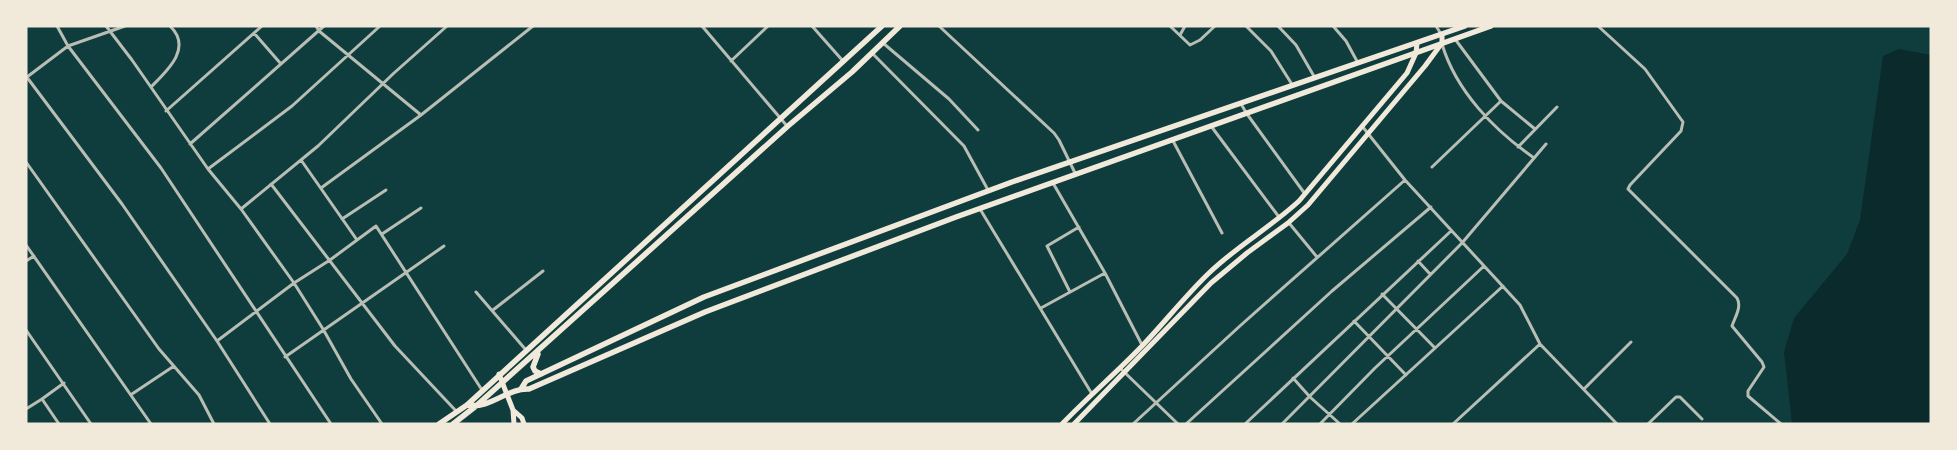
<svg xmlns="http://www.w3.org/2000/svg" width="1957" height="450" font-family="'Fira Sans Condensed',sans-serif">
<rect width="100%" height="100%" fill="#0f3d3e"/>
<!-- water -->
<path fill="#0a2a2b" d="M1899,49L1931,55V424H1792L1784,352L1794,318L1847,254L1860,220L1883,56Z"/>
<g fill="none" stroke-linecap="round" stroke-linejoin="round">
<!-- minor -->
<path stroke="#b8beb3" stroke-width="3" d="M57,26L68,46L161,168L331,424
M106,26L132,60L208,169L241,209L294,283L323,329L351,379L382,424
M316,26L319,31L421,115
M702,26L787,126
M812,26L843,61
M939,26L1054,133L1059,140L1076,175
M1170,26L1190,45L1200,40L1215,26
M1246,26L1271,51L1293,86
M1278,26L1296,45L1315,78
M1333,26L1346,41L1358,63
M1436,26L1441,34
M1598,26L1645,69L1683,122L1681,131L1630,185L1628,189L1737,298C1742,307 1735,317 1732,326L1762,362L1764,367L1748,391V396L1781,424
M254,33L281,64
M1180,35L1185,26
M883,43L949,99L978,130
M1442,44C1456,91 1494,130 1534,158
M872,53L964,146L988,190
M731,61L768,26
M26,76L122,204L217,341L270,424
M27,77L68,46L125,26
M151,87C167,71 193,48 170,26
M1501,101L1535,129
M1241,104L1247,114L1305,194
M166,111L262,26
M1211,126L1279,217
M1362,126L1405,180L1520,305L1540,344L1617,424
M1172,139L1222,233
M190,144L324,26
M1518,147L1557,107
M301,160L357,240
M26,162L159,349L199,395L214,424
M1432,167L1501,101L1455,39
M208,169L292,106L380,26
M1053,183L1105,273L1142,345
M271,184L395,346L457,412
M321,188L421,115L533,26
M241,209L318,146L394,73L447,26
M980,209L1092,394
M342,219L386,190
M1289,223L1317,257
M382,234L421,208
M26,245L151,424
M26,261L34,256
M1418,261L1430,274
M476,292L526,350
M1070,292L1047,246L1079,227
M1382,294L1435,348
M1041,308L1105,273
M493,310L543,271
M1354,321L1406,375
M26,330L91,424
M217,341L294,283L330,260L376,226L482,390
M285,357L444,246
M1120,368L1178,424
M1293,378L1310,397L1340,424
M1584,389L1631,342
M132,394L174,366
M26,409L42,399
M59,424L42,399L64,383
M1133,424L1241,325L1405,180
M1186,424L1332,291L1431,207
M1245,424L1451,231
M1282,424L1462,243L1546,144
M1320,424L1375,368L1484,266
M1352,424L1503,286
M1453,424L1540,344
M1648,424L1676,397H1680L1702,419"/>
<!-- secondary -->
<path stroke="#f1e9da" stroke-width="5" d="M499,374L513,410L514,424
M513,410L522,418L524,424
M1062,424C1088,397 1116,373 1142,346C1165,322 1185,296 1209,273C1237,246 1271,227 1299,201L1407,73L1416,53L1417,43
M1074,424L1211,283L1247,253L1288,223L1308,205L1425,66L1442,43V35"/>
<!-- primary -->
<path stroke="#f1e9da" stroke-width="5.5" d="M538,354L533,367L535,371L541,374
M521,389L526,381L704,297L1012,182L1465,26
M467,405C492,409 506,388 529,389L705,312L956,217L1491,26
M439,424L467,405L882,26
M453,424L476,406L788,126L852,72L900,26"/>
</g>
<!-- border -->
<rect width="1957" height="450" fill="none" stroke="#f1e9da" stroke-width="55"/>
</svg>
